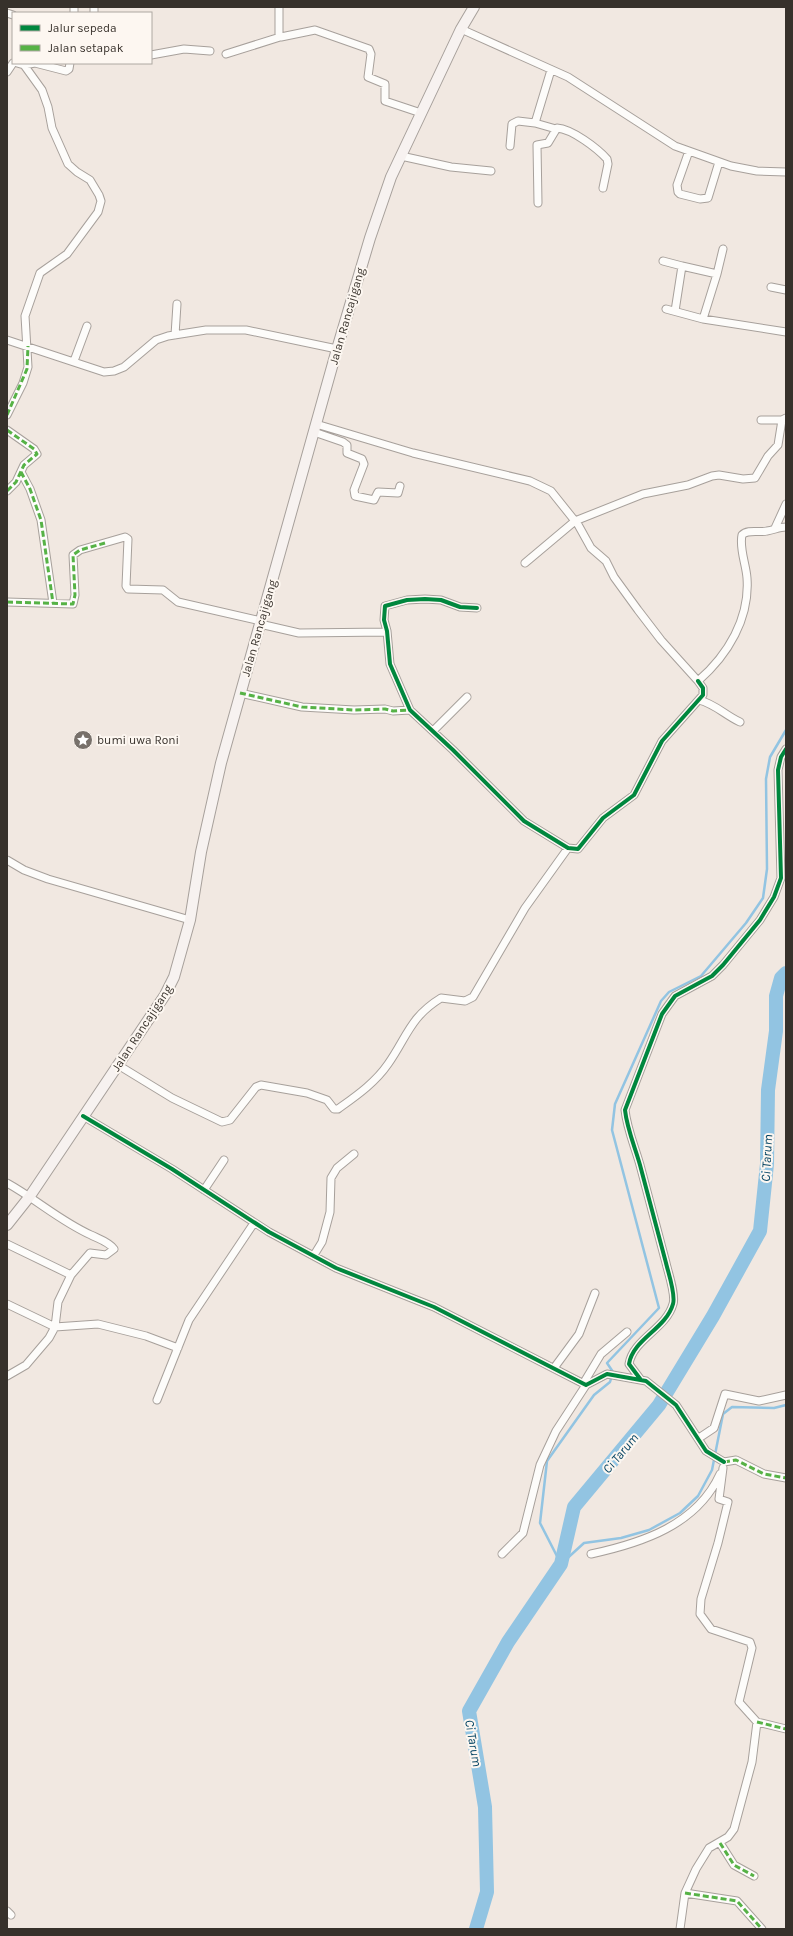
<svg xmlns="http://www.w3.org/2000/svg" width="793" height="1936" font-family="Karla,sans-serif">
<rect width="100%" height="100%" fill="#f1e8e1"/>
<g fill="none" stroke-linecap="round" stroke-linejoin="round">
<!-- stream -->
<path stroke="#92c4e2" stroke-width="2.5" d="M786,730L770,757L766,779L767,869L763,898L746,923L701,976L669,992L661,1001L615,1104L612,1130L659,1308L607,1363L613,1372L610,1382L594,1395L547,1461L540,1523L561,1564L584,1543L621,1538L649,1530L680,1513L698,1496L712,1470L723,1414L732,1407L774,1408L786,1405"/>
<!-- river -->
<path stroke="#92c4e2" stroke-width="14" d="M476,1929L487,1892L485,1807L469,1711L508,1642L561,1564L574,1507L659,1405L713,1316L760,1231L767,1164L768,1090L776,1031V996L781,978L786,973"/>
<defs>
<path id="street" d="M94,7V13
M279,7V34L281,37L315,30L369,49L371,54L368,77L385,84V101L421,113
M7,13L13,15
M74,13V7
M461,29L568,77L675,146L731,166L757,171L786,172
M226,54L280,37
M151,55L184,49L210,51
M17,63L24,65L35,63L66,71L69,69L70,63
M7,72L13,63
M535,123L556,129
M510,146L512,124L518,121L535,123L551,70
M689,151L677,185L678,192L680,194L700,199L708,198L719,162
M401,156L451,167L491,171
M538,203L537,145L548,143L557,128C572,129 597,148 607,159L608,164L603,188
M663,261L682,266L675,311
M682,266L717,274L723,249
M771,287L786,290
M666,309L703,319L786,332
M703,319L717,274
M175,335L177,304
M7,340L104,372L114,371L124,367L156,340L168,336L206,330H246L337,349
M74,361L87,326
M7,415L23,383L28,367L25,316L40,273L67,254L98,212L101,201L99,195L90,180L77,172L68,164L52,128L48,107L42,90L24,65
M761,420H782
M316,424L413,453L530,481L551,491L575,521L643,494L688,485L712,476L719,475L743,479L755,478L768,456L778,445L782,420L786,418
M7,430L34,449L37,454L24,465L16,482L7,491
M314,432L343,442L347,445V453L362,459L364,464L354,490L355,496L374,500L378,492L398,493L400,486
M21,472L30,489L41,520L53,603
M576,521L591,548L606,561L614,577L638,610L661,640L698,681C728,655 750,618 747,578C746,564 739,548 742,535C748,529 759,533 767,531C774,530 779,527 786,527
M775,528L786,504
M525,563L575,521
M7,602L73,604L75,595L73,555L80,550L125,537L128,539L126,586L128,589L163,590L178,602L261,621
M477,608L460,607L441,600L425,599L407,600L385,606L384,620L387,631L390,664L410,710L453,750L524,821L568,848L578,849L603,818L634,795L662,741L703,695V688L698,681
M260,624L299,633L387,632
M240,693L302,707L354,710L385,709L393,711L410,710
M699,700C715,704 725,715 740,722
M433,731L467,697
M7,860L24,870L48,879L190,920
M118,1065L172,1098L222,1122L230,1120L256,1087L261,1085L307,1093L327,1100L334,1109H338C356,1096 375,1083 388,1064C407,1037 410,1017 441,998L465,1001L473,997L525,908L568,848
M83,1116L172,1169L269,1232L336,1268L434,1307L586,1385L607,1374L646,1381L676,1405L706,1451L724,1462
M7,1183C36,1199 60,1221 91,1235C99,1239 109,1242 114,1249L106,1255L90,1253L71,1275L58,1302L55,1327L49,1338L26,1365L7,1376
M204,1190L224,1160
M7,1244L71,1275
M314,1255L322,1242L330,1212L331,1178L337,1168L354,1154
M7,1304L55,1327L98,1324L146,1336L178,1348
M554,1368L579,1334L595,1293
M641,1380L629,1364C633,1339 666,1329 673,1304C676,1295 668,1272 666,1263C657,1230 649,1198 640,1165C635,1147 627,1129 625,1110L662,1014L675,996L712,976L723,965L760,920L774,897L781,878L778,770L781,757L786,749
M583,1384L601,1354L627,1332
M157,1400L189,1320L254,1223
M699,1438L714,1428L725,1394L759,1401L786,1395
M724,1462L736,1460L764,1474L786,1478
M723,1468L719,1499L728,1502L718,1543L701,1599L700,1614L711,1629L750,1642L752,1648L739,1702L757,1722L786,1729
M502,1554L523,1533L540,1465L556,1431L586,1385
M591,1554C642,1543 697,1525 720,1474
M720,1843L734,1865L754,1876
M685,1893L737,1901L762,1929
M7,1911L11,1915
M680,1929L685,1893L696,1869L709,1848L728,1837L734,1829L752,1762L757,1722"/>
<path id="secondary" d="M7,1225L30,1196L165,995L174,977L190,920L201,852L221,763L337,349L370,238L391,177L461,29L474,7"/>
</defs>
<!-- street casing -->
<use href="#street" stroke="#a7a09b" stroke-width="9"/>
<!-- secondary casing -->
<use href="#secondary" stroke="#a7a09b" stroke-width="12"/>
<!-- street -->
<use href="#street" stroke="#fdfcfa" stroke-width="7"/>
<!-- secondary -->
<use href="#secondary" stroke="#f7f2f0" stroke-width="10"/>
<!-- quiet -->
<path stroke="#56b246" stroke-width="3" stroke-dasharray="6 3" stroke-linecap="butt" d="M7,415L27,369L28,346
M7,430L34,449L37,454L24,465L16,482L7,491
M21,472L30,489L41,520L53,603
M7,602L73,604L75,595L73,555L80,550L105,543
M240,693L302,707L354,710L385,709L393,711L410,710
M724,1462L736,1460L764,1474L786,1478
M757,1722L786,1729
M720,1843L734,1865L754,1876
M685,1893L737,1901L762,1929"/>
<defs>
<path id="cycleway" d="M477,608L460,607L441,600L425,599L407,600L385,606L384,620L387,631L390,664L410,710L453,750L524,821L568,848L578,849L603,818L634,795L662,741L703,695V688L698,681
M83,1116L172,1169L269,1232L336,1268L434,1307L586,1385L607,1374L646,1381L676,1405L706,1451L724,1462
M641,1380L629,1364C633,1339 666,1329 673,1304C676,1295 668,1272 666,1263C657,1230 649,1198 640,1165C635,1147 627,1129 625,1110L662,1014L675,996L712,976L723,965L760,920L774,897L781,878L778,770L781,757L786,749"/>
</defs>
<!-- cycleway casing -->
<use href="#cycleway" stroke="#fdf7f1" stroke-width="6"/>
<!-- cycleway -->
<use href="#cycleway" stroke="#00873e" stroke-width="4"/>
</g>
<!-- icons -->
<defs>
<symbol id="sight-disc" viewBox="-11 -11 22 22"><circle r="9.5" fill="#78716b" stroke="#fdf7f1"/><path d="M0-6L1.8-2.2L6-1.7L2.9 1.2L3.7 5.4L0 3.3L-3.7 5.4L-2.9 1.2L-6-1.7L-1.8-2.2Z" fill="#fff"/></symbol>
</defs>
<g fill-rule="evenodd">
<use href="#sight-disc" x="72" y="729" width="22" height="22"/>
</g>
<g text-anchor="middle" stroke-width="4" stroke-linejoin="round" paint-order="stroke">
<!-- street labels -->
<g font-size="12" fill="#37312b" stroke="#fdf7f1">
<text transform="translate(347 316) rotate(-74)" y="4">Jalan Rancajigang</text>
<text transform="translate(259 628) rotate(-74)" y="4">Jalan Rancajigang</text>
<text transform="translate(142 1028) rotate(-57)" y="4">Jalan Rancajigang</text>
</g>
<!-- poi labels -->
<g font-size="12" fill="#37312b" stroke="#fdf7f1" text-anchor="start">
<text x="97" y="744">bumi uwa Roni</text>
</g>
<!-- water labels -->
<g font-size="13" font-style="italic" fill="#064564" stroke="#fdf7f1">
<text transform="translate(766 1158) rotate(-87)" y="5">Ci Tarum</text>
<text transform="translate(620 1453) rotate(-50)" y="5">Ci Tarum</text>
<text transform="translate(474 1743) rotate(80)" y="5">Ci Tarum</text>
</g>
</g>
<!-- border -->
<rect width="793" height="1936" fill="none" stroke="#37312b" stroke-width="16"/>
<!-- legend -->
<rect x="12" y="12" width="140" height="52" fill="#fdf7f1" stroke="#aea8a2"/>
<rect x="20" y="25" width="20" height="6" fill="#00873e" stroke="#aea8a2"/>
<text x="48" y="32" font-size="12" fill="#37312b">Jalur sepeda</text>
<rect x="20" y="45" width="20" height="6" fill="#56b246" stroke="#aea8a2"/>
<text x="48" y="52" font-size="12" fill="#37312b">Jalan setapak</text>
</svg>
